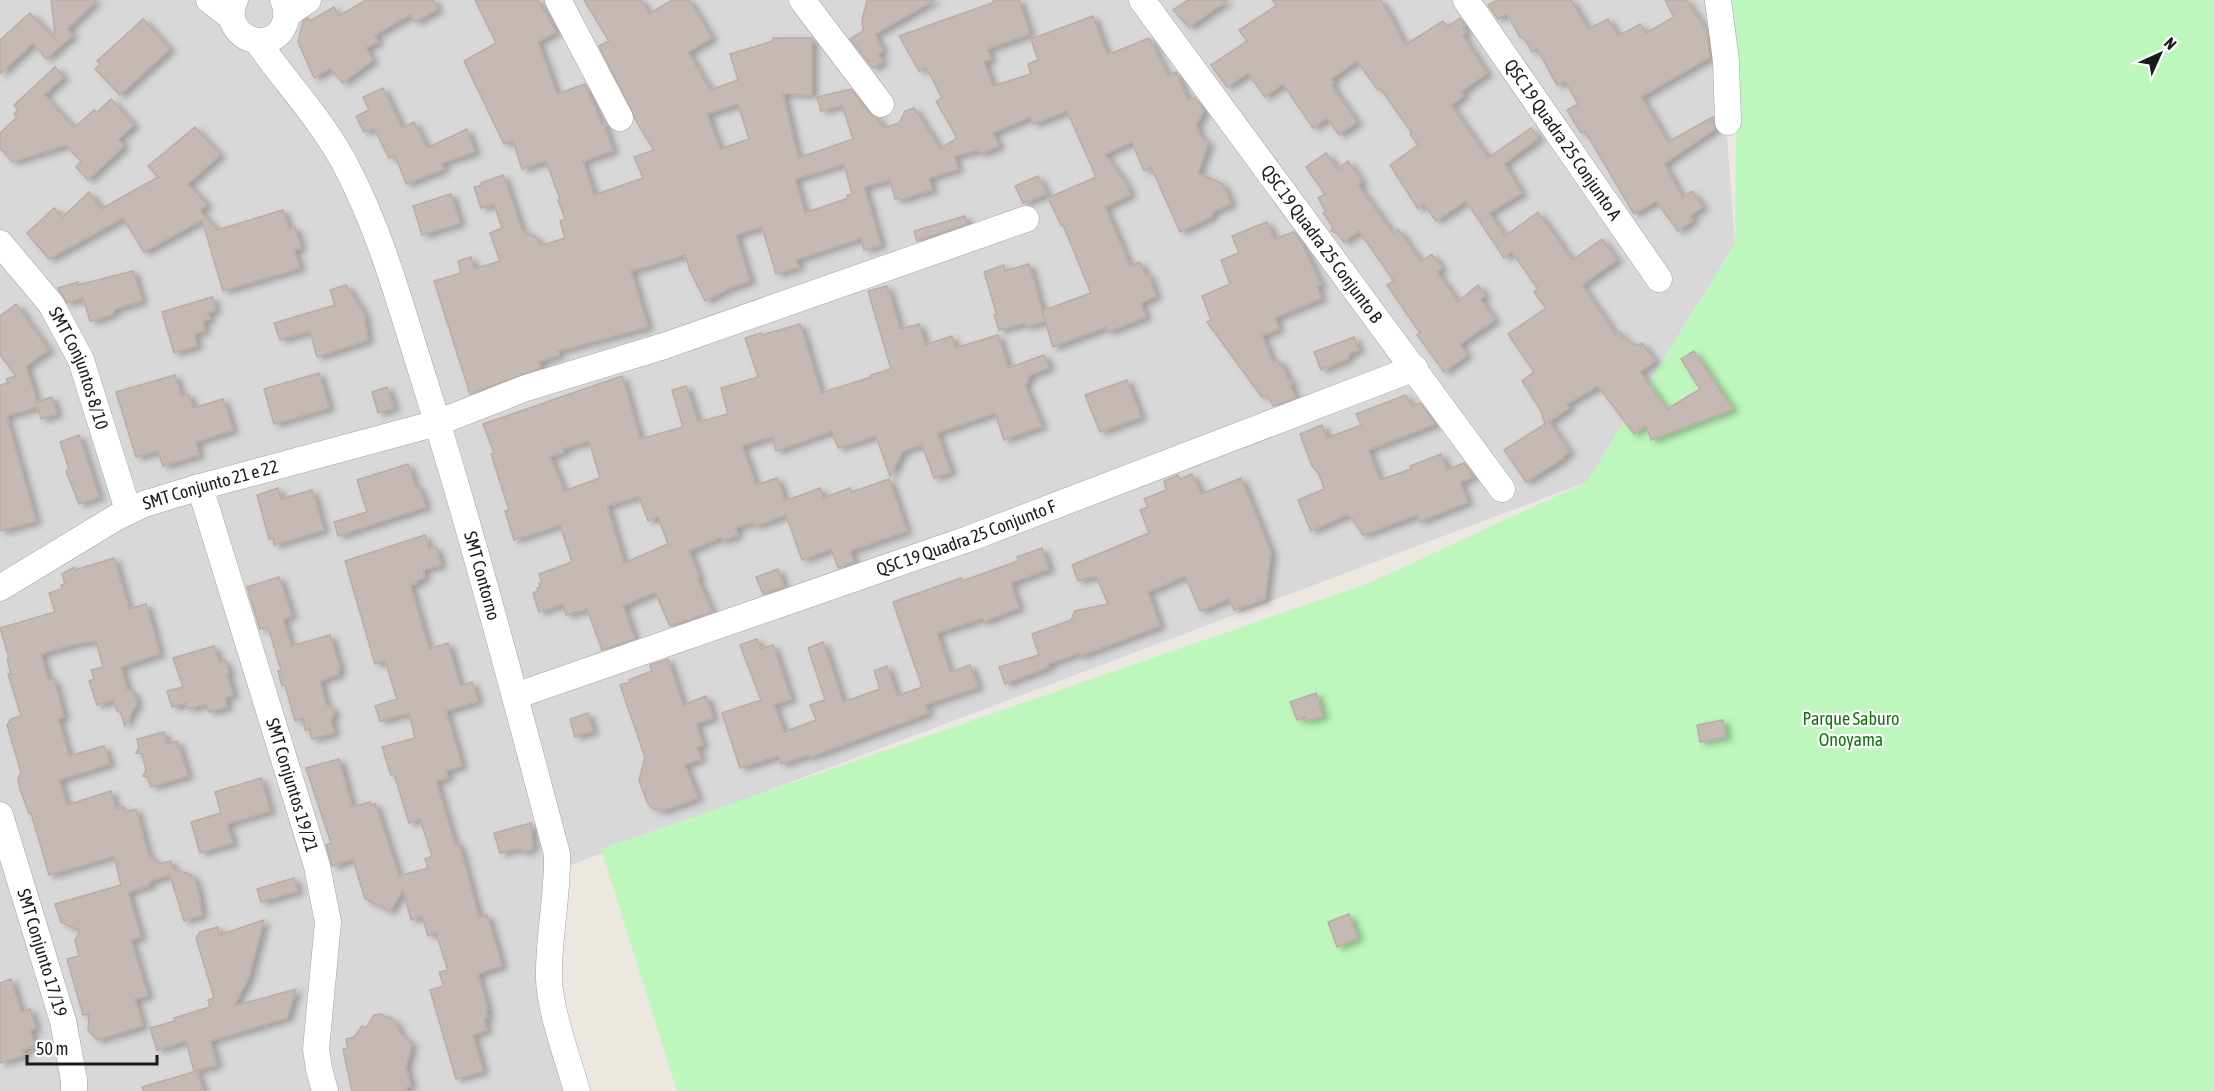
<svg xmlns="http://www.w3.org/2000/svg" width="2214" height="1091" font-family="'Asap Condensed',sans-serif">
<defs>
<filter id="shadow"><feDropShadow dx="5.5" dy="3" stdDeviation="3" flood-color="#0004"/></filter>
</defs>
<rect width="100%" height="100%" fill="#ede7e1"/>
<!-- residential -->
<path fill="#d9d8d8" d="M0,0H1717L1735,244L1587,482L563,868L553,993L580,1091H0Z"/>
<!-- park -->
<path fill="#bdf7bd" d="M1727,0H2214V1091H677L601,849L1369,583L1587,482L1735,244L1737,38Z"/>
<!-- building -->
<path fill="#c4b9b4" stroke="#beaca3" stroke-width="1.5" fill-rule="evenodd" filter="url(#shadow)" d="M51,0H97L67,29L73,35L46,59L33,43L0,74V40L30,13L56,40Z
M366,0H435L433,1L438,9L416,22L410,15L375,35L378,42L366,48L373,60L343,83L330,68L314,78L298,42L303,21L308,18L310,21L334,7L339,16Z
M475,0H538L556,32L538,42L557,94L585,84L601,123L603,122L613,151L583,161L594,195L643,178L634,157L654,150L640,128L599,46L609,41L584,0H641L649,14L672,0H689L712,38L688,52L710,90L738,80L730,54L773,41V38H812V95L783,94L798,158L853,139L842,105L821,111L817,97L851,89L869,113L877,118L884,128L899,123L905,111L914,108L940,149L957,138L936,101L942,98L926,67L919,71L899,36L992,3L994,0H1019L1030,34L987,49L991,59L984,62L993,86L1031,74L1028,64L1038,60L1031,39L1093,16L1107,55L1149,38L1168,76L1176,72L1188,100L1195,98L1204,110L1196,126L1203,140L1209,142L1198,173L1223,184L1231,204L1214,211L1211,217L1180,232L1151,167L1144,171L1132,142L1105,154L1127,185L1130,195L1105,207L1130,266L1140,262L1146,276L1149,275L1156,296L1141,303L1146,317L1108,332L1106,327L1053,347L1042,311L1091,293L1063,225H1061L1048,198L1096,177L1067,111L1033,124L1030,117L993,133L999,146L980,154L979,150L954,156L958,169L929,178L932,190L899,200L898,198L895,199L890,180L864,187L881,245L864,250L861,238L796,260L799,267L776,274L762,227L736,235L750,281L730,288L705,301L690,271L685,255L631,271L648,327L558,351L559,355L539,362L541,368L470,394L434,281L461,273L458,261L471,257L474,269L500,261L490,233L502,228L494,204L481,208L474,187L482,185L481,183L503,175L522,230L537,238L540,246L565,238L560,221L565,219L558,200L560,199L546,161L522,169L513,141L504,144L464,61L496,43ZM738,104L749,139L720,149L707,114ZM844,164L852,194L847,195L848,198L805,213L795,179Z
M867,0H935L875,34L883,51L878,55L883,62L873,68L850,39L863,31L862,20Z
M1188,0H1228L1189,27L1173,10Z
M1272,0H1381L1405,45L1443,21L1447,27L1460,18L1465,25L1463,29L1466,33L1462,35L1487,73L1461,92L1464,96L1451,105L1488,158L1531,128L1539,138L1504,164L1522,193L1489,213L1505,236L1538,212L1572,260L1602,239L1617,260L1582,285L1616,335L1620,332L1624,339L1638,346L1642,343L1655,361L1640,372L1667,409L1700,389L1681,359L1694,351L1733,409L1651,440L1646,425L1634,434L1598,386L1567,404L1569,408L1549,422L1570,452L1563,456L1564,458L1526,482L1504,450L1545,424L1541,411L1522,381L1534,372L1508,334L1546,308L1534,292L1538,289L1512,252L1504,258L1466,201L1436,221L1424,204L1418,209L1390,165L1418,145L1410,134L1412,133L1380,88L1378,90L1357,61L1331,79L1334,83L1331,85L1357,122L1339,135L1327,118L1313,128L1283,84L1265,97L1248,73L1227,87L1211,65L1247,41L1239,30L1276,6Z
M1497,0H1571L1588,29L1608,19L1618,36L1640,24L1646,33L1674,17L1665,0H1686L1707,31L1710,57L1641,97L1668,142L1713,117L1715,129L1664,164L1683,198L1692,191L1703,207L1690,216L1693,220L1678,231L1656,201L1634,214L1585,131L1581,133L1567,110L1578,104L1565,81L1557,85L1537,49L1532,52L1524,38L1520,37L1507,14L1498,19L1488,5Z
M143,19L170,49L120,95L95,69L100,64L97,61Z
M55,67L64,77L44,95L74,128L94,110L97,112L111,99L134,125L118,139L124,146L88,180L76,167L81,161L66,145L12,162L0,148V133L17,117L14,114L18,110L14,105Z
M383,88L402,128L414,122L427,148L467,129L475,152L442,163L444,169L406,184L395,155L389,158L374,128L364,132L356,116L369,110L363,97Z
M195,127L220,155L188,184L207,204L200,211L217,230L283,210L289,229L295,227L301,248L294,250L300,268L223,291L202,220L144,252L123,218L49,259L27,233L54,208L63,217L89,192L101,209L158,177L148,166Z
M1326,153L1338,169L1348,161L1362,182L1358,185L1393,233L1398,229L1421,262L1432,254L1442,268L1437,272L1458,302L1478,285L1485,296L1480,299L1495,320L1460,344L1467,355L1444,372L1417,335L1420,333L1387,285L1394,281L1359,231L1344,242L1337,233L1331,231L1333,227L1323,213L1326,211L1318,198L1325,194L1306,167Z
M1038,176L1047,194L1023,203L1015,186Z
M451,194L460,223L422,235L413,206Z
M965,216L967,224L917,241L914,231Z
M1267,222L1274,239L1294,232L1299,238L1321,285L1317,287L1322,298L1275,318L1279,329L1262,336L1273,362L1278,360L1280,365L1282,364L1287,377L1293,383L1290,385L1296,398L1273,406L1268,395L1262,397L1207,322L1211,320L1202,296L1230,284L1221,260L1239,253L1232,236Z
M1029,264L1045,321L1026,327L1025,323L999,330L994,315H997L984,272L1004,265L1005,271Z
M133,271L142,301L115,309L113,314L97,320L90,321L83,298L67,303L58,288L78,282V285Z
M346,285L364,313L368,340L317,357L310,331L280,340L274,323L335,305L330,290Z
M887,286L900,329L919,324L925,345L952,336L955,348L998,335L1008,368L1044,355L1049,368L1030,375L1025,386L1042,426L1004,440L995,413L937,433L951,472L934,478L922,445L903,451L890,476L876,436L838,448L832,431L776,451L772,437L742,446L756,485L777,478L785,501L820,488L823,498L850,488L852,492L889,479L907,531L850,551L854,562L838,568L831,549L802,560L786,515L755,526L753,522L735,528L738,535L723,541L721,537L689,551L699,577L697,578L712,612L670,626L655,592L623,606L635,639L602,650L587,609L566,615L563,604L539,612L533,593L538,591L537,588L540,587L539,583H542L539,574L572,562L560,525L514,540L505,511L509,510L491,454L494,453L483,424L622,376L640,439L683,427L672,390L686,386L698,422L728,414L721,388L758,377L745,338L761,333L762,335L800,324L821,393L871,377V375L891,369L868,291ZM589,441L600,478L564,491L550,457L564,452L563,449ZM639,496L648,521L658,517L668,544L624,563L607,506Z
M212,297L216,310L208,313L210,319L203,321L205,331L194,334L197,346L174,353L162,312Z
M16,304L49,350L26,366L37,402L52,397L57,414L41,419L38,407L6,416L36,521L0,531V385L8,383L6,379L16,376L0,355V316Z
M1354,337L1359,350L1350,353L1348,359L1321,370L1314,352Z
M319,373L329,408L274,424L264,389Z
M175,375L181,396L189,394L193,408L223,399L233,430L196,442L199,455L163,466L158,451L136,457L116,392Z
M1127,380L1141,417L1100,432L1085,395Z
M387,387L394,408L378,413L372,392Z
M1406,395L1411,406L1420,403L1436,424L1368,450L1380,480L1411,469L1410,466L1441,454L1447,470L1464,463L1474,477L1460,482L1468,502L1419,522L1417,515L1363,535L1349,514L1311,531L1298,500L1324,489L1319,474L1312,466L1300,434L1322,425L1327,438L1361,425L1356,414Z
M79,435L99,497L79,504L66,471L69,469L60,442Z
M408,464L416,488L419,487L426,507L338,536L334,522L367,512L357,480Z
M1192,474L1201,494L1241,478L1271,552L1265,599L1234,610L1229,599L1200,611L1185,576L1148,592L1160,626L1080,656L1079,653L1048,664L1049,667L1005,684L999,667L1039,655L1032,634L1071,620L1075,611L1108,604L1096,576L1078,581L1072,565L1149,533L1140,510L1148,507L1144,499L1166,490L1164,481L1178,475L1180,479Z
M278,488L281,499L312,490L324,530L274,545L273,538L269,539L257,495Z
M425,535L429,549L436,547L441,565L423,570L425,578L417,580L418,583L410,585L429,649L448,643L460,686L472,682L478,701L446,711L462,766L446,771L448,778L436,781L455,845L459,844L479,917L487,915L502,966L478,974L488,1010H486L488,1018L484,1019L487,1030L473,1035L483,1071L456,1079L430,990L444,986L439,972L448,970L436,933L428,936L422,916L411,920L403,890L390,911L365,899L353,859L332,866L326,845L331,843L306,768L339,759L352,807L370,802L371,805L375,804L399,876L428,868L425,859L432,856L420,819L409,823L394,774L391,775L382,747L415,738L409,713L380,721L375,706L397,699L385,661L375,664L345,561Z
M1042,548L1049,569L1011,583L1019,608L983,622V618L937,633L950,672L970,665L978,687L925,705L929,713L810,757L809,755L781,764L778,756L740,768L722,713L761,700L740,645L757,639L760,649L773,645L791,699L774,705L784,732L816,720L810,705L825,700L808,648L823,642L843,702L880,689L874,671L887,666L897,696L922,687L893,602L961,578L962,581L1018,561L1017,557Z
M114,558L129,609L146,604L160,654L121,667L127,689L134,693L137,703L125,726L121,713L117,711L113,700L97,705L89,681L94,679L91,670L103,667L96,641L76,644L41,654L48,680L54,679L64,717L58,719L69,756L104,746L110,764L59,780L67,805L111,791L116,809L124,807L126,812L136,809L148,854L158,864L171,861L173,869L189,874L193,877L198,889L202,915L184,921L170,875L151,881L148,886L128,892L141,937L131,940L148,996L135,999L143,1026L97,1040L88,1030L89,1014L83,1015L67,959L79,956L75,940L80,931L61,922L55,904L121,885L114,856L49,875L31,813L29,814L20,789L18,779L21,772L7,725L11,719L21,716L8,674H11L7,659L9,658L0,628L55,612L49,593L62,589L61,585L65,584L62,574L74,567L75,570Z
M778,569L784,587L763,594L756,577Z
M279,577L292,616L283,619L291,646L330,635L340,668L338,669L339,674L320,681L326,704L333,709L334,714L331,721L334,733L312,739L309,729L305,730L303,718L295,721L285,685L282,686L278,671L281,670L268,627L260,629L247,587Z
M214,646L219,662L225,660L229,673L227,674L233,695L225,698L227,707L209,712L206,704L188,709L186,703L172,707L167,691L183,687L173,658Z
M668,659L683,705L706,696L713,718L696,724L703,745L697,747L701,759L685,765L698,798L663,811L652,808L647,802L639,780L645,757L620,685L630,682L629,680L652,671L650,665Z
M1316,693L1323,716L1306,721L1305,717L1297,720L1290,702Z
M588,713L593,731L575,737L570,719Z
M1723,720L1726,737L1700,742L1697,725Z
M164,732L167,744L177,741L188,776L151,787L148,778L143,776L146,770L142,754L136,753L139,747L137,739Z
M261,778L270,811L227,824L233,843L200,853L191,822L221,813L215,792Z
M531,823L533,849L522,852L520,848L500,853L494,833Z
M294,878L298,891L261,902L257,889Z
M1349,914L1358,938L1337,947L1328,922Z
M264,920L249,977L234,1006L296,989L287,1018L210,1041L217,1065L194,1071L186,1041L157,1050L150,1028L175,1021L174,1018L210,1007L208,1000L214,998L196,938L200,932L218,927L219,935Z
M11,979L21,1012L30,1009L36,1029L30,1030L35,1046L23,1050L25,1055L0,1063V983Z
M380,1014L392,1019L397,1025L400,1033L412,1044L406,1067L411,1086L406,1088L407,1091H352L343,1049L348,1048L346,1039L354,1037L362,1026L366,1028L374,1015Z
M197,1071L203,1091H143L142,1087Z"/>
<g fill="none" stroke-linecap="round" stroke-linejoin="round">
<defs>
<g id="minor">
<path d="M209,0L231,17"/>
<path d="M235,0C218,35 271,59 285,23C288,15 287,8 283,0"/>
<path d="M558,0L620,118"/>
<path d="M802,0L881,104"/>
<path id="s1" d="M1142,0L1502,489"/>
<path id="s2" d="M1466,0L1659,279"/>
<path d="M1718,0L1726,61L1728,122"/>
<path d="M286,15L308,0"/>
<path id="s3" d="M257,41C286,83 322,120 346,166C382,234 402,311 425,383C474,539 515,697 557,854C558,897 548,938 549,979C550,1011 568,1059 577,1091"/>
<path id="s4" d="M0,243L51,304L81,360L128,510"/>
<path id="s5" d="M200,487L317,866L328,922L316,1049L319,1069L325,1091"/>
<path id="s6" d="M0,588L117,517L144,504L200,487L437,423L526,388L664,346L1026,219"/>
<path id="s7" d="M515,696L968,539L1415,368"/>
<path id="s8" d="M0,815L63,1021L74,1080V1091"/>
</g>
</defs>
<!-- minor casing -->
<use href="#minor" stroke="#a2a2a2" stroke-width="27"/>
<!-- minor -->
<use href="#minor" stroke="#fff" stroke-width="26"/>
</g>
<g text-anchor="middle" stroke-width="4.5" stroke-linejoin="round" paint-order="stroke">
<!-- street labels -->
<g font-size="18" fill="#1b1b1b" stroke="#fff">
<text dy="6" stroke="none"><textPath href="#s2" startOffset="170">QSC 19 Quadra 25 Conjunto A</textPath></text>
<text dy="6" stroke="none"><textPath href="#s1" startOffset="303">QSC 19 Quadra 25 Conjunto B</textPath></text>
<text dy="6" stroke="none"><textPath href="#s4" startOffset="150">SMT Conjuntos 8/10</textPath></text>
<text dy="6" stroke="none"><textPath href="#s6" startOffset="236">SMT Conjunto 21 e 22</textPath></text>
<text dy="6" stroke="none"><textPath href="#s7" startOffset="478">QSC 19 Quadra 25 Conjunto F</textPath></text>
<text dy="6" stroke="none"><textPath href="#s3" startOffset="586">SMT Contorno</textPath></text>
<text dy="6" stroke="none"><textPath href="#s5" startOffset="312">SMT Conjuntos 19/21</textPath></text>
<text dy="6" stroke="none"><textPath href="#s8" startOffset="144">SMT Conjunto 17/19</textPath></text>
</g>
<!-- park labels -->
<g font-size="18" fill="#0e750d" stroke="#fff">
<text x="1851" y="725">Parque Saburo<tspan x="1851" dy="21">Onoyama</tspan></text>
</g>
</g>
<!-- north arrow -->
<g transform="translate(2160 54) rotate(45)" stroke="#ffffff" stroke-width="4.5" paint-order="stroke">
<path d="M0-4.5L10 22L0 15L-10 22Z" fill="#1b1b1b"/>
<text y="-9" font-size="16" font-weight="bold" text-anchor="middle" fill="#1b1b1b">N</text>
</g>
<!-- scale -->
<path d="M27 1055v9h130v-9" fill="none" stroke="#1b1b1b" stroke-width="3"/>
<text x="36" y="1055" font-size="18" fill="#1b1b1b" stroke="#ffffff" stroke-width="4.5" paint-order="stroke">50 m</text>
</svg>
